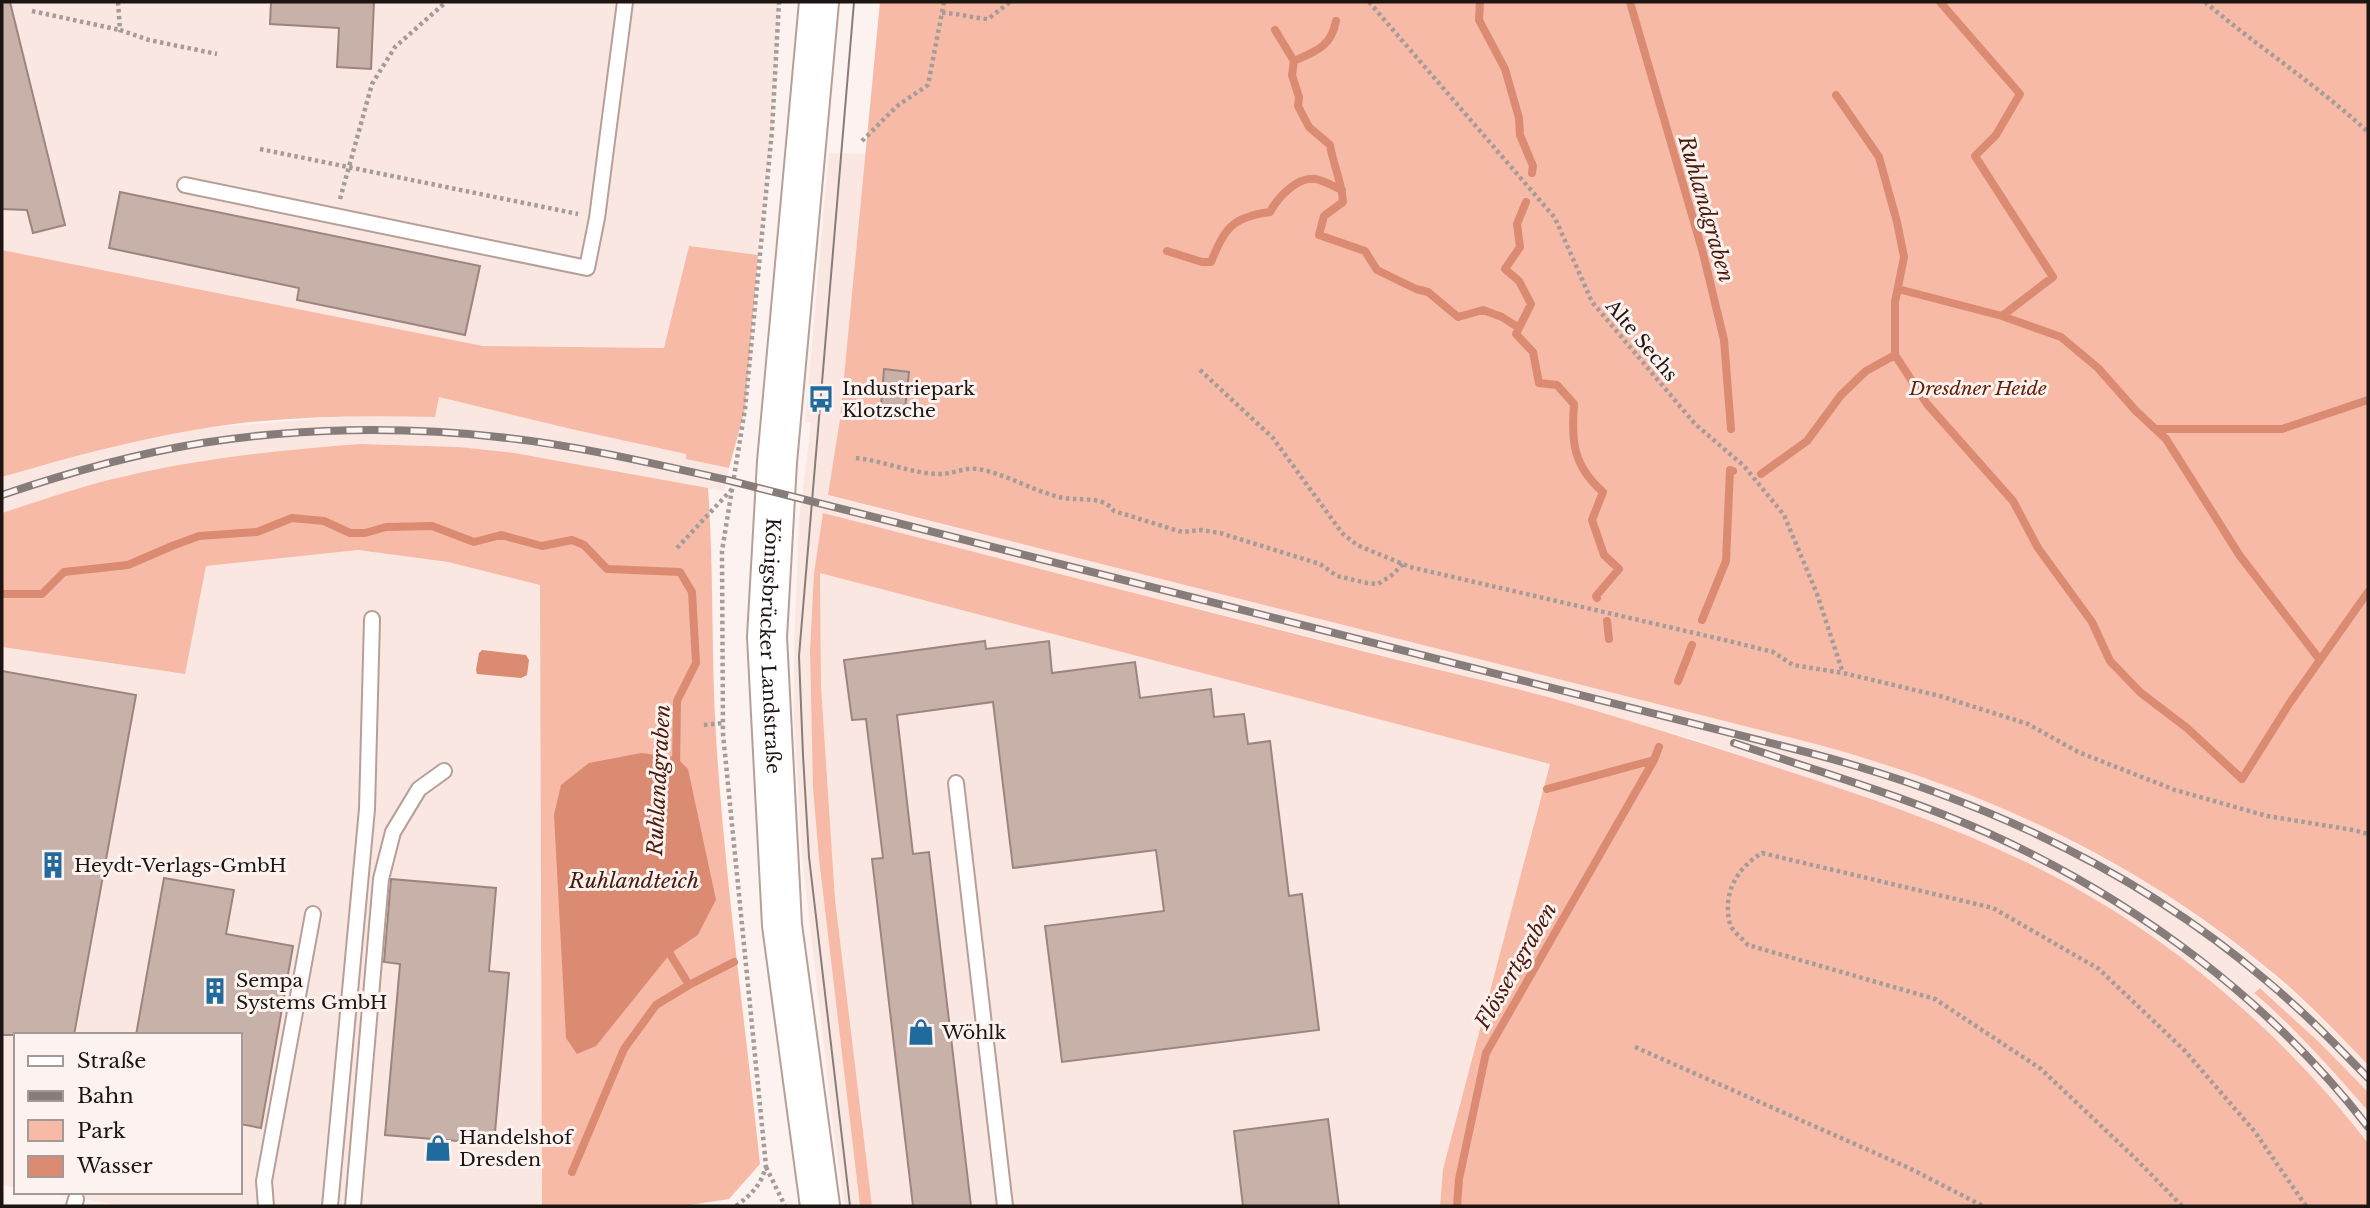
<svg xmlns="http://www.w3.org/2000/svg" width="2370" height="1208" font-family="'Libre Baskerville',serif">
<rect width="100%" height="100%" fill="#fcf2ef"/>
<!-- built -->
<path fill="#fbe7e1" d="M2,2H779L772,131L758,255L689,247L665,348L483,346L2,250Z
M829,153L866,154L840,419L829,496L1812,743L1909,771L1985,800L2034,822L2149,883L2236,944L2300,998L2368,1065V1093L2320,1043L2260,987L2254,993L2324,1060L2368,1111V1143L2354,1125L2263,1026L2214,983L2159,941L2079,890L2030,864L1935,822L1696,740L1548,697L823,514L814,573L810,651L813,788L819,859L860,1206H845L834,1133L802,857L794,717V648L799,521L811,423L805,422Z
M438,396L571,429L687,454L686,459L729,468L724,491L459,447L360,444L203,461L124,476L2,513V477L50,463L129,443L203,428L364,415L435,417Z
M358,550L448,562L540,585L542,1206H125L42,1192H240V1035H16V1188L2,1185V647L184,674L206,566Z
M820,572L1550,764L1443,1169L1440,1206H872L835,899L821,688Z"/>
<!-- green -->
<path fill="#f7baa7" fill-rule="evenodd" d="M880,2H2368V1065C2337,1033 2307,1001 2273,973C2137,859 1982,789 1812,743L828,495L840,419Z
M689,246L758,255L745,409L729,468L686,459V454L571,429L439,397L435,417C357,415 277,416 200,429C133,440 67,458 2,477V250L483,346L664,348Z
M360,444L459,447L514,453L708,488C714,571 711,654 716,737C725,879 745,1022 760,1164L729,1199L683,1206H542L540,585L448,562L358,550L206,566L185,674L2,647V513C43,500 84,485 126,476C203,458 282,450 360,444ZM716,900L698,935L670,954Z
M823,513C1013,562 1204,611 1394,659C1447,672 1500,684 1552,698C1626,719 1699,742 1772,766C1859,794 1946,823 2028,863C2160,927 2278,1027 2368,1143V1206H1440L1443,1169L1550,764L820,573L821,686L835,899L872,1206H860L819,859L813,788L810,651L814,573Z
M2260,988L2320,1043L2364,1088L2368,1093V1111C2332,1070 2296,1029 2254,993Z"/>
<!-- water -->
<path fill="#da8b72" d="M482,650L526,655L529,660L527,675L521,678L477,674L476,670L479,653Z
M641,753L676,757L688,769L716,900L698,935L670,954L596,1046L577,1054L566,1038L554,815L561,785L589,763Z"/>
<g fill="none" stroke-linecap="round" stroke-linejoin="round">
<!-- stream -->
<path stroke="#da8b72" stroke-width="8" d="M1480,2L1479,20L1505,69L1519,118L1520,135L1533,166L1532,173
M1630,2L1703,253L1724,340L1731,429
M1940,2L2020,94L1996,135L1975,156L2053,277L2002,316
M1275,30L1294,61L1292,75L1299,97L1298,106L1309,127L1330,145C1333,164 1342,182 1343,202L1324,216L1319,235L1365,251L1377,270L1416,289L1428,292L1458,317L1483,310L1502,317L1519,328
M1294,61C1316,51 1331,47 1336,21
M1836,95L1879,157L1897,222L1904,257L1895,302V355
M1526,202L1517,224L1520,247L1505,269L1519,281L1531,304L1516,334L1533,352L1539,383L1557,385L1574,404C1571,441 1573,466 1603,492L1592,520L1604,555L1619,569L1596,596L1597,598
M1167,251L1202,262H1211C1225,228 1232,217 1270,212C1278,197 1297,177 1315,179C1324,180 1334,187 1342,190
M1898,289L2002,316L2061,337L2098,368L2136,411L2166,439L2240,556L2320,660
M2156,429H2282L2368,400
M1761,474L1807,441L1841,395L1866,371L1895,355L1927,404L2013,501L2038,548L2092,622L2110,661L2141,693L2187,728L2242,779L2289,704L2368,592
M2,594H42L64,572L128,565L172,546L199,536L257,532L292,518L324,521L350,533H365L386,527L432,526L474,542L501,535L542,546L572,540L584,545L607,569L680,572L692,592L696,663L677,701L676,768
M1702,620L1726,561L1730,470L1733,471
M1607,621L1609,639
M1678,681L1692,645
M1547,789L1654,760L1659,747
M670,945V954L689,985L734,962
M572,1172L624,1049L656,1005L689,985
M1457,1206L1459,1179L1486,1053L1654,760"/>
</g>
<!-- building -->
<path fill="#c8b1a9" stroke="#9c857e" stroke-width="2" d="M2,2H10L65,225L33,233L27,210L2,209Z
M271,2H374L371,69L337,67L339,28L270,24Z
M120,192L480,266L465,335L297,300L299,288L109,248Z
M884,369L909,372L905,409L881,407Z
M985,641L986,649L1049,641L1052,673L1135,662L1140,698L1211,689L1214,717L1244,714L1248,744L1270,741L1289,896L1302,894L1319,1030L1062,1062L1045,926L1164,911L1156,850L1013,868L993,702L897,715L913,854L929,852L971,1206H913L872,859L883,858L866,719L852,720L844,660Z
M2,671L136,695L74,1035H2Z
M164,878L234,890L226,934L293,946L261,1128L240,1124V1035H136Z
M391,879L496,888L489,971L509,973L494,1144L385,1135L400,964L384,962Z
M1328,1119L1339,1206H1243L1234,1131Z"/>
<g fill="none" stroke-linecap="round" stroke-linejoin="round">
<defs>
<path id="lane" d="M185,185L587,268L597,218L625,2
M956,783L1005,1206
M74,1206L76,1199
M266,1206L264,1181L313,914
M330,1206L367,809L372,619
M353,1206L381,879L393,832L419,789L444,771"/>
<g id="secondary">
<path id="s1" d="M819,2L777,462L767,637L782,925L820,1206"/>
</g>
</defs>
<!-- lane casing -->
<use href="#lane" stroke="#b69f98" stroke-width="18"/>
<!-- secondary casing -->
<use href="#secondary" stroke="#b69f98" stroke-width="42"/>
<!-- path -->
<path stroke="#a59c99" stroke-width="4.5" stroke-dasharray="3.5 3.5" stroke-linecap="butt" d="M118,2L120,30L149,40L217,54
M1369,2L1555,218L1592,302L1695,424L1744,466L1784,515L1817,594L1843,673
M2205,2C2258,47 2317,85 2368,132
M32,11L120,30
M942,13C958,13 972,18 988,19L1010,2
M862,141L897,106L928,85L944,2
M260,149L578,214
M340,199L372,84L395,47L446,2
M1200,370L1273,438L1342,533L1357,545L1410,567L1729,641L1773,652L1793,665L1843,673L1940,696L2028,724L2078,752L2175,790L2267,816L2353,830L2368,834
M856,458C885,461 912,474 940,474C953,474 965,467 978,469C1006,474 1031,490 1059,497C1076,502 1102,494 1114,511L1182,532L1201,530L1220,533L1320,564L1337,576L1367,583L1378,584L1392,575L1403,564
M677,548L732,489
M704,725L723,723
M1635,1047L1909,1168L1983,1206
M766,1167L785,1206
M736,1206C752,1194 761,1185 766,1166L723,734L722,551L745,409L772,131L779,2
M2182,1206L2135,1158L2041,1069L1935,999L1748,945C1743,939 1732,931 1730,924C1722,893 1737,868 1762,853L1993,908L2099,969L2185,1051L2255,1132L2306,1206"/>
<!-- lane -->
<use href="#lane" stroke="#fff" stroke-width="14"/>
<!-- secondary -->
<use href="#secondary" stroke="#fff" stroke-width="38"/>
<!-- tram -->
<path stroke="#867d7a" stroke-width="2" d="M850,1206L809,857L803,755L799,656L854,2"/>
<defs>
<path id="rail" d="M2,495C67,473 134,454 202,443C296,428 403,426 498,437C575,445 651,463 727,480L1810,753C1977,797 2136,869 2268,982C2304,1012 2336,1045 2368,1078
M1734,743C1820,772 1907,797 1990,834C2135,900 2270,1000 2368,1127"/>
</defs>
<!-- rail casing -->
<use href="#rail" stroke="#867d7a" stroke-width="8"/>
<!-- rail -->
<use href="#rail" stroke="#fcf2ef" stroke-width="5" stroke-dasharray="16" stroke-linecap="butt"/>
</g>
<!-- icons -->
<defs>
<symbol id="bus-bare" viewBox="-9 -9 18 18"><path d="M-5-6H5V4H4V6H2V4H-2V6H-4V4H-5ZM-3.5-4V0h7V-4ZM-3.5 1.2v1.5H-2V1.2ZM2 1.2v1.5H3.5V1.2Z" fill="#216a9d" stroke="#fcf2ef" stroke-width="2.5" paint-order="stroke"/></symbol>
<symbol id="building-bare" viewBox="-9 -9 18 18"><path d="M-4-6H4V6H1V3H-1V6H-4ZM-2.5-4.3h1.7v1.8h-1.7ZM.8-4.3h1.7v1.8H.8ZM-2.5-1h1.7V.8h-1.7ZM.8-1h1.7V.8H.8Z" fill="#216a9d" stroke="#fcf2ef" stroke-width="2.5" paint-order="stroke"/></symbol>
<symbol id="shop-bare" viewBox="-9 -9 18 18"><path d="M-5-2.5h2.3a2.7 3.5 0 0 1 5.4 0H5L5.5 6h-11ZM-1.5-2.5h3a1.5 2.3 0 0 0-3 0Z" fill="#216a9d" stroke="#fcf2ef" stroke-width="2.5" paint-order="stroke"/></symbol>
</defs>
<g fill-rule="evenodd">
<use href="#bus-bare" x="802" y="380" width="38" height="38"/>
<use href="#building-bare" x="34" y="846" width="38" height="38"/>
<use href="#building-bare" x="196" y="972" width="38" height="38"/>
<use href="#shop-bare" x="902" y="1013" width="38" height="38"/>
<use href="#shop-bare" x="419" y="1129" width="38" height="38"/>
</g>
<g text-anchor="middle" stroke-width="6" stroke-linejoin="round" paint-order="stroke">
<!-- street labels -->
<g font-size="19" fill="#1d1512" stroke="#fcf2ef">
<text transform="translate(1642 340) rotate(50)" y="7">Alte Sechs</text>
<text dy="7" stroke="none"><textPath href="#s1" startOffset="646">Königsbrücker Landstraße</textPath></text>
</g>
<!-- poi labels -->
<g font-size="19" fill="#1d1512" stroke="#fcf2ef" text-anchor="start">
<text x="842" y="395">Industriepark<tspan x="842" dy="22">Klotzsche</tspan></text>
<text x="74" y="872">Heydt-Verlags-GmbH</text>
<text x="236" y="987">Sempa<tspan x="236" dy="22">Systems GmbH</tspan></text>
<text x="942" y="1039">Wöhlk</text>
<text x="459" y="1144">Handelshof<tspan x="459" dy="22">Dresden</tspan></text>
</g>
<!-- park labels -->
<g font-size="19" font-style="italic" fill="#631d04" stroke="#fcf2ef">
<text x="1978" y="395">Dresdner Heide</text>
</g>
<!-- water labels -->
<g font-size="21" font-style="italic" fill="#4b1a0a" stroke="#fcf2ef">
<text transform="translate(1706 209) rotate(74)" y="7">Ruhlandgraben</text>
<text transform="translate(659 780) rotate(-87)" y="7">Ruhlandgraben</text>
<text x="634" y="888">Ruhlandteich</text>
<text transform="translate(1516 966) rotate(-60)" y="7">Flössertgraben</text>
</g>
</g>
<!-- border -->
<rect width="2370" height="1208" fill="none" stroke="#1d1512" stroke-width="7"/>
<!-- legend -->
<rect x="14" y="1033" width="228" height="161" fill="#fcf2ef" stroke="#a39a97" stroke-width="2"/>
<rect x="28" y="1056" width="35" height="10" fill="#ffffff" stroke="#a39a97" stroke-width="2"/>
<text x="77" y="1068" font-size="21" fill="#1d1512">Straße</text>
<rect x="28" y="1091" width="35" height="10" fill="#867d7a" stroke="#a39a97" stroke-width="2"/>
<text x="77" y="1103" font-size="21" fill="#1d1512">Bahn</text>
<rect x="28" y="1120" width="35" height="21" fill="#f7baa7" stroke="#a39a97" stroke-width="2"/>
<text x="77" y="1138" font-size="21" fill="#1d1512">Park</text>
<rect x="28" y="1156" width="35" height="21" fill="#da8b72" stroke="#a39a97" stroke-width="2"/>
<text x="77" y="1173" font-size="21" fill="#1d1512">Wasser</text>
</svg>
